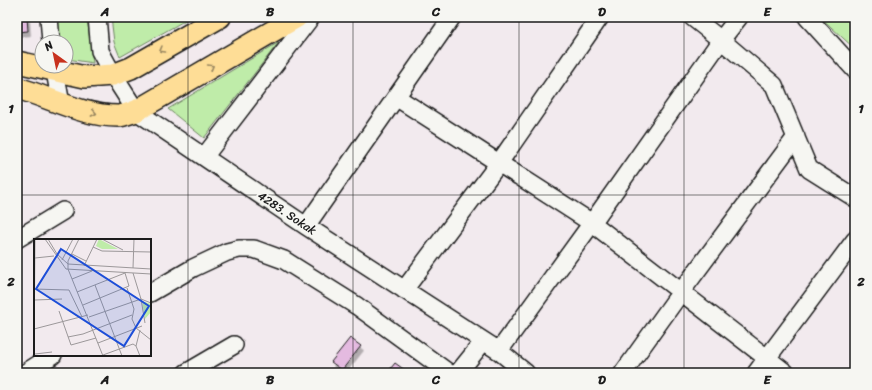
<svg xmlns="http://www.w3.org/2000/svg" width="872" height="390" font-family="Sriracha,sans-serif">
<defs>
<filter id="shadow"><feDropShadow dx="2.5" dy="4.5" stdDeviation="0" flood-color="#0004"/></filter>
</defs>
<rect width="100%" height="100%" fill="#f2eaee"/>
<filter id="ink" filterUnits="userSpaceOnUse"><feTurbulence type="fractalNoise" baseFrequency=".025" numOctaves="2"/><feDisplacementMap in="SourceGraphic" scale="8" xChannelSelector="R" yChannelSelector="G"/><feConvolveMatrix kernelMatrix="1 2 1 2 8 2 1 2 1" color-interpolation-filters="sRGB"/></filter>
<g filter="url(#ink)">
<!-- green -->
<path fill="#bfeca9" stroke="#6e8462" d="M56,17H87L93,63L67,59L66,57V42H59Z
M111,17H191L120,57L114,42Z
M820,17H855V49Z
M279,42L204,138L168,109Z"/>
<!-- building -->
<path fill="#e4bae0" stroke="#1c1c1c" filter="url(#shadow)" d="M17,17H27L28,31L17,32Z
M350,338L361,346L342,370L331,362Z
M395,363L409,373H387Z"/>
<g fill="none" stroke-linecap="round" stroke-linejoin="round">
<defs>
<path id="minor" d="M49,17L51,42
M97,17L100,51L113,75L136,111L306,226L499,351L526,373
M692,17L721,40L774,85L809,169L855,198
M807,17L855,70
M54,66L61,104
M396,97L592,223L786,373
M204,157L311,17
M306,226L452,17
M17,239L63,211
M404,290L499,163L600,17
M150,293L193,268L227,252L239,249H254L284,260L357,306L449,373
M499,351L592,223L721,40L739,17
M25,373L53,355
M186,373L234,345
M458,373L483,342
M623,373L681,292L796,137
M756,373L855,240"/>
<path id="major" d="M17,62L85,77L113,75L131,68L220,17
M17,88C50,97 82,116 118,116C123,116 130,113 136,111L297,17"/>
</defs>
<!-- minor casing -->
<use href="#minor" stroke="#1c1c1c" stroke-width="20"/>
<!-- major casing -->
<use href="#major" stroke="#1c1c1c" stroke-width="24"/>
<!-- minor -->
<use href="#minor" stroke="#f6f6f2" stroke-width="17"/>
<!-- major -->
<use href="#major" stroke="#fedd96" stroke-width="21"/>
</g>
<!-- one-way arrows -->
<defs><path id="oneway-chevron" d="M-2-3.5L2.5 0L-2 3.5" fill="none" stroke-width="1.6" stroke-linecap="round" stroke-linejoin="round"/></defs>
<g stroke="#98865f">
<use href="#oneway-chevron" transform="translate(162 50) rotate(150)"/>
<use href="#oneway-chevron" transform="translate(211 67) rotate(-30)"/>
<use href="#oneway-chevron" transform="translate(94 113) rotate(11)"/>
</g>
</g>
<!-- grid -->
<path fill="none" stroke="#1c1c1c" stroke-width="1" stroke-opacity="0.55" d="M188,17V373M353,17V373M519,17V373M684,17V373M17,195H855"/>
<g text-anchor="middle" stroke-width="3.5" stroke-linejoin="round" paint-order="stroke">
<!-- street labels -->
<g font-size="12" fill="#1c1c1c" stroke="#f6f6f2">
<text transform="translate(287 213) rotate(34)" y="4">4283. Sokak</text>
</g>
</g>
<!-- overview -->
<g transform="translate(34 239)">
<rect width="117" height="117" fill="#f2eaee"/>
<path d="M65,0L84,10H68L62,7ZM108,62L117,65V73L111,80Z" fill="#bfeca9"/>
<path fill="none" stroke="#9c989a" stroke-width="1" d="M11,0L32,30L117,35M14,0L23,15L34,25L117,30M45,0L34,22V30L69,117M68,0L89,11M59,8L68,12L117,13M38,15L52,22M1,19L20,17M28,21L39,0M50,27L63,0M99,29L100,0M99,34L107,60L117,64M38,40L58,32M61,46L88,117M93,49L100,70L98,80L102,89L117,101M0,50L35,51L48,78M43,53L91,34M1,61L28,60M49,66L95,47L91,34M25,72L37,106L62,99M55,78L107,60L111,84M0,90L54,76M106,91L102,107L106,117M34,98L49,95L98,76M64,104L108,87M1,115L18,113M69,116L99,105L102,107M0,117L1,0"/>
<path fill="#1d4ed8" fill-opacity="0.15" stroke="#1d4ed8" stroke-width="2" d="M27,10L115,67L90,107L2,50Z"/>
<rect width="117" height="117" fill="none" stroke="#1c1c1c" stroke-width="2"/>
</g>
<!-- margin -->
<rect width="872" height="390" fill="none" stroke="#f6f6f2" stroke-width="44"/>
<!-- north arrow -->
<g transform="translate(54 54) rotate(327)"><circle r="19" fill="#f6f6f2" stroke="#9f9f9c"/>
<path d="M0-3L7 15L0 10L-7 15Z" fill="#c8321e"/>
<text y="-6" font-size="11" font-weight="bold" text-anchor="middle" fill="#1c1c1c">N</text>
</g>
<rect x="22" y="22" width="828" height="346" fill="none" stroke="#1c1c1c" stroke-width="1.5"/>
<g font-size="13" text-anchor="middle" font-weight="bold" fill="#1c1c1c">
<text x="105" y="16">A</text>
<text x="270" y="16">B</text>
<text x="436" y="16">C</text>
<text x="602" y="16">D</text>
<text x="767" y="16">E</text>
<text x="11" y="113">1</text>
<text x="861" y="113">1</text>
<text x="11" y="286">2</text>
<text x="861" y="286">2</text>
<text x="105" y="384">A</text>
<text x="270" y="384">B</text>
<text x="436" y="384">C</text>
<text x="602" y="384">D</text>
<text x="767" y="384">E</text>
</g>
</svg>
